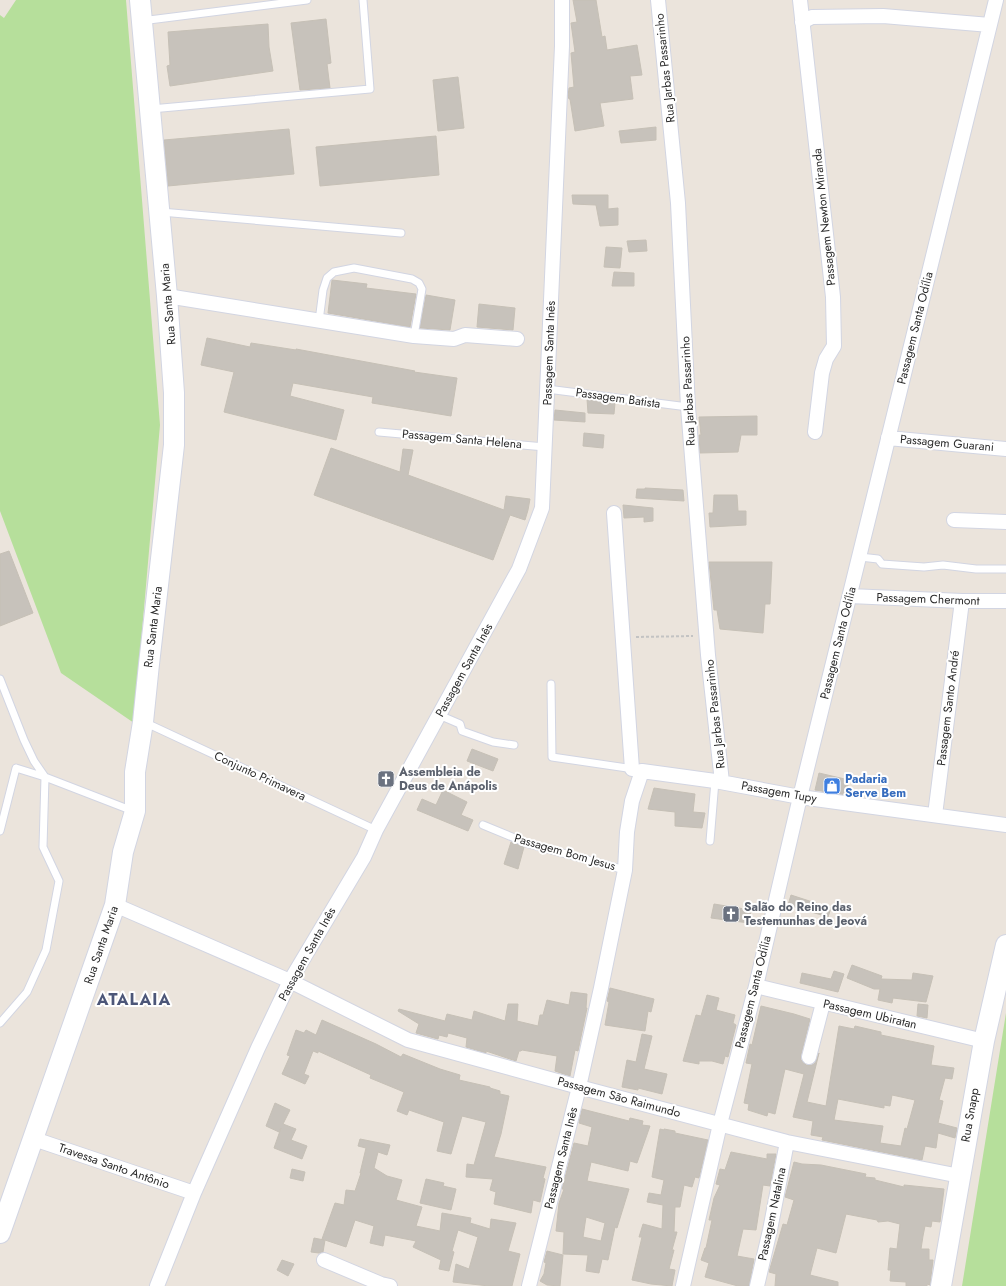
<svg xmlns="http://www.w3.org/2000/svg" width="1006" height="1286" font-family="Jost,sans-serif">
<rect width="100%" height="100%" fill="#ebe4dc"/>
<!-- green -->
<path fill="#b6df9b" d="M16,0H126L160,425L134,723L61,673L0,511V15L4,18Z
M1006,1013V1286H962Z"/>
<!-- building -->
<path fill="#c7c2bb" stroke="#c6c0b6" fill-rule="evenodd" d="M573,0H596L602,37L605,36L607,50L637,45L642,75L630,76L633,99L600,103L604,126L575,131L570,99H569L568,96L569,88L574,87L571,53L575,52L571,23L577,22Z
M326,19L331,63L327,64L330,88L300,90L291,23Z
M268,24L269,47L273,71L170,86L167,66L170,65L168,32Z
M458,77L464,128L438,131L433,80Z
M656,127V140L621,143L619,131Z
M289,129L294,174L168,186L164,140Z
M436,136L439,175L320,186L316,147Z
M572,195H608V209L618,208V225L600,226L596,205L573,204Z
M646,240L647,251L629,252L627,241Z
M606,247L622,248L620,268L604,267Z
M614,272L634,273V286H612Z
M332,280L367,284L366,288L416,294L410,327L328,313Z
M426,295L455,300L450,330L420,328Z
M479,304L515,308L513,330L477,327Z
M207,338L250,347L251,343L296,350V349L415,371L414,372L457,378L451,416L372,403L373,397L293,383L290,396L344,410L336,440L224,412L234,372L201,365Z
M587,399L615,403L614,414L588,413Z
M555,410L585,413V422L554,420Z
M757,416V435H741L738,452L700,453L699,435H701L699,417Z
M584,433L604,435L603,448L583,446Z
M331,448L400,472L403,449L413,450L408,475L504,510L506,496L530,499L528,510L525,520L510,515L493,560L314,495Z
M645,488L683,490L684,501L636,498L637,489H645Z
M714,495H737L738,511H746V525L710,527L709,513H713Z
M623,505L653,508V521L644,522V517L624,518Z
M9,551L33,613L0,626V554Z
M709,562H772L770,604H765L763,633L720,629L717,610H714Z
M472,749L498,759L493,771L467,761Z
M819,773L849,780L846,795L815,790Z
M654,788L695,794L693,812L705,813L702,828L675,826V812L648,809Z
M443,790L467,802L461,815L473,820L468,831L417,810L422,799L436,805Z
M511,842L524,847L518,869L504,864Z
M791,895L831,908L828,917L788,905Z
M714,904L751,910L749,923L711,918Z
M852,965L882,976L881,979L912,980L913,973L933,976L926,1002L893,998L892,1003L878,1000L880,989H874L847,978Z
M834,971L844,974L838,992L800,983L802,973L831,979Z
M610,988L654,999L651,1012L648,1011L645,1031L605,1025L609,1002L607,1001Z
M571,992L587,994L586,1008H587L578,1051L575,1050L570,1076L555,1071L557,1056L522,1050L521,1051H519L516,1061L486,1051V1053L466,1047L467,1038L448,1033L447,1037L439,1035L438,1039L416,1033L419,1024L398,1011L399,1009L445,1021L447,1014L472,1020L474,1011L505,1021L508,1004H518L517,1021L538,1026L540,1015H543L547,1000L569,1005Z
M707,995L719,998L716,1010L735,1015L733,1023L736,1025L728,1057L725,1056L723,1064L712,1061H699V1064L683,1061L696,1015L701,1016Z
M918,1004L928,1005L927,1018L917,1016Z
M761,1006L794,1014L810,1019L801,1055V1060L806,1065H812L815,1063L819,1053L807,1102L826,1106L839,1026L854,1029L855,1026L881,1032V1035L934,1046L931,1065L954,1068L952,1079L945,1078L939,1100L943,1101L938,1123L957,1128L955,1138L938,1133L936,1148L925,1146L922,1160L822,1140L823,1137L811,1135L813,1121L793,1117L804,1074L785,1069L775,1114L768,1112L767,1116L748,1110L749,1104L744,1103L752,1064L746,1063L750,1044L752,1045ZM892,1095L915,1100L907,1129L905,1128L901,1146L880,1143L883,1126L834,1120L838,1099L884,1108V1105L890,1106Z
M322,1020L376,1044L401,1057L403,1054L440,1069L460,1075L459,1080L490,1087V1088L500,1091V1094L509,1096L501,1134L494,1157L546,1167L543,1178L545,1179L540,1202L533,1200L531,1213L494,1204L496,1192L490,1190L493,1179L466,1177L467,1164L474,1165L486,1122L462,1116L451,1154L437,1151L444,1122L409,1110L407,1115L397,1111L404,1092L370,1078L371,1075L318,1051V1053L313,1051L304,1074L309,1076L305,1084L282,1074L290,1056L287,1055L296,1030L304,1033L306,1030L316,1035Z
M642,1034L652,1036L644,1069L667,1074L662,1094L638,1088V1090L622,1087L627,1060L636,1062Z
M275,1103L290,1110L283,1124L296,1129L291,1140L307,1146L302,1159L274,1148L281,1128L279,1132L266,1126Z
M582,1109L629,1121L630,1118L643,1121L642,1125L650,1126L637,1163L630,1161L628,1171L591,1162L587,1181L629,1189L617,1228L615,1227L608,1260L602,1259L599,1273L586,1271L588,1255L563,1254L564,1232L556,1231L559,1203L564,1189H562L574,1143L588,1146L592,1127L579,1123ZM586,1217L605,1223L601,1241L583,1237Z
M660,1129L664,1130V1129L675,1131V1133L708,1140L699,1178L695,1177L692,1187L684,1185L680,1207H675L674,1232H677L672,1250H674L669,1269L675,1270L672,1286L651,1284L632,1280L642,1237H639L643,1224L662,1229L663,1205L647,1202L649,1193L661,1195L664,1180L652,1177Z
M360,1139L390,1145L387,1155L378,1152L374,1168L387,1176L402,1180L396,1200L422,1207L416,1226L440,1231L442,1213L471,1218L470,1223L490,1229L491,1219L516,1223L508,1251L520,1254L512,1286H489L453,1282L456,1264L469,1269L478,1237L458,1230L452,1251L454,1252L449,1271L439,1269L441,1260L413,1247L416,1241L385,1235L383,1246L370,1243L374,1226L355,1220L346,1247L325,1240L323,1252L319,1253L311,1252L314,1238L324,1240L322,1239L335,1203L344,1205L346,1190L355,1191L361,1173H360L366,1148L358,1146Z
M731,1152L767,1159V1154H776L770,1186L763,1185L756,1230L743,1229L737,1256L754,1259L749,1286H738L705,1277L709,1263L701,1260L705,1248H706L712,1220H709L714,1198L720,1185L716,1184L720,1169L725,1170Z
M794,1162L802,1164L821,1165L866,1174L865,1177L875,1178V1180L904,1187V1185L944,1189L940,1222L932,1221L931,1227L925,1226L923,1236L921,1249H929V1260H933L930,1285L927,1284V1286H906V1282L890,1281L891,1270H888L890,1248L897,1249L900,1224L888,1221L878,1222L877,1220L846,1214L836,1253L817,1248L810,1275L838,1282V1286H775L776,1274L769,1272L783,1224L787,1225L794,1200L785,1197Z
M292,1169L305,1172L303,1181L290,1178Z
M426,1179L444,1183L443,1186L456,1189L451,1210L420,1203Z
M547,1251L563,1255L560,1286L547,1285L540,1281L544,1274L546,1263L544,1262Z
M282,1260L294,1264L288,1276L277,1270Z"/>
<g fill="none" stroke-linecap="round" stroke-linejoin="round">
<defs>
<path id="lane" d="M149,20L307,0
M151,109L370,89L363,0
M161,212L401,233
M319,321L323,290L327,278L334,272L354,268L412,279L419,283L422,289L414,336
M547,389L688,407
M379,432L545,447
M860,557L878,559L882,564L924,567L943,565L976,569H1006
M0,679L24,740L34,761L45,777L133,811
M551,684L552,757L634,769
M439,715L460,724L462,731L493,742L514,745
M144,722L376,830
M483,825L529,844L625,870
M0,831L16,768L45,777L43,847L59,881L46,950L27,992L0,1023
M710,841L715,781"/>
<path id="street" d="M658,0L678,203L688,407L708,655L722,782
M800,0L833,297L834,346L826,359L822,373L815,432
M802,22L812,17L883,16L990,25
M167,296L414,336L454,339L465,335L517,339
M888,438L1006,449
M614,513L632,769
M954,520L1006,522
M850,596L962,601H1006
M935,815L962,601
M115,905L290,981L408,1040L579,1087L787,1142L960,1176
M756,986L984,1041
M809,1057L823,1003
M34,1139L194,1193
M324,1260L381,1284L390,1286
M157,1286L194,1193L258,1048L290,981L364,857L376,830L519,569L542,508L562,46V0
M529,1286L579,1087L601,988L625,870L627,832L632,801L642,771L715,781L800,797L1006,825
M683,1286L720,1124L756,986L800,797L996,0
M757,1286L770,1230L787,1142"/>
<path id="secondary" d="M0,1233L115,905L123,852L135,811V772L143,722L149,664L174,445V393L167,296L140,0
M941,1286L984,1041L1006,945"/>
</defs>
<!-- lane casing -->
<use href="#lane" stroke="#d2d5e2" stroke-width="9"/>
<!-- street casing -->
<use href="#street" stroke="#d2d5e2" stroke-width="16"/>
<!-- secondary casing -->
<use href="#secondary" stroke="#d2d5e2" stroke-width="22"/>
<!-- path -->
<path stroke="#c3c3c3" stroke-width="2" stroke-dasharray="3 2" stroke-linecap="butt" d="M636,637L693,636"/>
<!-- lane -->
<use href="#lane" stroke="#fff" stroke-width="7"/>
<!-- street -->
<use href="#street" stroke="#fff" stroke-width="14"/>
<!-- secondary -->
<use href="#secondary" stroke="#fff" stroke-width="20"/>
</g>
<!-- icons -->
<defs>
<symbol id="church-square" viewBox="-11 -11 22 22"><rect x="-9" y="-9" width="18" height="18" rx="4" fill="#6b7280" stroke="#fff"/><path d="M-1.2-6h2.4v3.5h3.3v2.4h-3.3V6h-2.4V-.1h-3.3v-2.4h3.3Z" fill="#fff"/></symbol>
<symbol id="shop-square" viewBox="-11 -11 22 22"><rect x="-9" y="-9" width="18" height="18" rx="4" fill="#3f7fe0" stroke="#fff"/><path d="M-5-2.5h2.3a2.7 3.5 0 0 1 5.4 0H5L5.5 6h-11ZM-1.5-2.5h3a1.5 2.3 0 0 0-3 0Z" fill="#fff"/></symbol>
</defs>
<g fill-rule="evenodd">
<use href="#church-square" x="376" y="769" width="20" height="20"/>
<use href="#shop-square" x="822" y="776" width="20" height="20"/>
<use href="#church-square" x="721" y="904" width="20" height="20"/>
</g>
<g text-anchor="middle" stroke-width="4" stroke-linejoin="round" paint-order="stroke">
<!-- street labels -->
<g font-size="12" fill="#2a2a2a" stroke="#fff">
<text transform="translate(665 68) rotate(-96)" y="4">Rua Jarbas Passarinho</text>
<text transform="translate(824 217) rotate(-96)" y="4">Passagem Newton Miranda</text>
<text transform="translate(168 304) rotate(-95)" y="4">Rua Santa Maria</text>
<text transform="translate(915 328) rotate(-76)" y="4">Passagem Santa Odília</text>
<text transform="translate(549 353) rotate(-88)" y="4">Passagem Santa Inês</text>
<text transform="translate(688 391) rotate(-93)" y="4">Rua Jarbas Passarinho</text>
<text transform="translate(618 398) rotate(8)" y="4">Passagem Batista</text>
<text transform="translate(462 439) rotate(5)" y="4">Passagem Santa Helena</text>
<text transform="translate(947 443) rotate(5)" y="4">Passagem Guarani</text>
<text transform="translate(928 599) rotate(2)" y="4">Passagem Chermont</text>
<text transform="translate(153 627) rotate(-83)" y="4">Rua Santa Maria</text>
<text transform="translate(838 643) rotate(-76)" y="4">Passagem Santa Odília</text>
<text transform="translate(464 670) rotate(-61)" y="4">Passagem Santa Inês</text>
<text transform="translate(948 708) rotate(-83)" y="4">Passagem Santo André</text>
<text transform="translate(715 714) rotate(-96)" y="4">Rua Jarbas Passarinho</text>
<text transform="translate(260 776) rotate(25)" y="4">Conjunto Primavera</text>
<text transform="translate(779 792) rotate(10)" y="4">Passagem Tupy</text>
<text transform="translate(565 852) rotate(16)" y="4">Passagem Bom Jesus</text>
<text transform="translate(101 945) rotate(-71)" y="4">Rua Santa Maria</text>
<text transform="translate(307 954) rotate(-61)" y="4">Passagem Santa Inês</text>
<text transform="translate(753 992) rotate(-76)" y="4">Passagem Santa Odília</text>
<text transform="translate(870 1014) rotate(13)" y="4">Passagem Ubiratan</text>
<text transform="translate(619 1097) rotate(15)" y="4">Passagem São Raimundo</text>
<text transform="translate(970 1115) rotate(-80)" y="4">Rua Snapp</text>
<text transform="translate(561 1158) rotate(-76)" y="4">Passagem Santa Inês</text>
<text transform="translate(114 1166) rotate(19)" y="4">Travessa Santo Antônio</text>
<text transform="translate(772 1214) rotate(-78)" y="4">Passagem Natalina</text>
</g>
<!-- worship labels -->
<g font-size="12" font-weight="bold" fill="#5b616d" stroke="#fff" text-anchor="start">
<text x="399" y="776">Assembleia de<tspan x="399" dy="14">Deus de Anápolis</tspan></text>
<text x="744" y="911">Salão do Reino das<tspan x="744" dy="14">Testemunhas de Jeová</tspan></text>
</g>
<!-- shop labels -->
<g font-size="12" font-weight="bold" fill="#366cbe" stroke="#fff" text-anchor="start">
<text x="845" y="783">Padaria<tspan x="845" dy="14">Serve Bem</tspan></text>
</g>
<!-- district labels -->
<g font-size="16" font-weight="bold" letter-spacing="1" fill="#4c5678" stroke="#fff">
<text x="134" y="1005">ATALAIA</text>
</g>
</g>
</svg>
